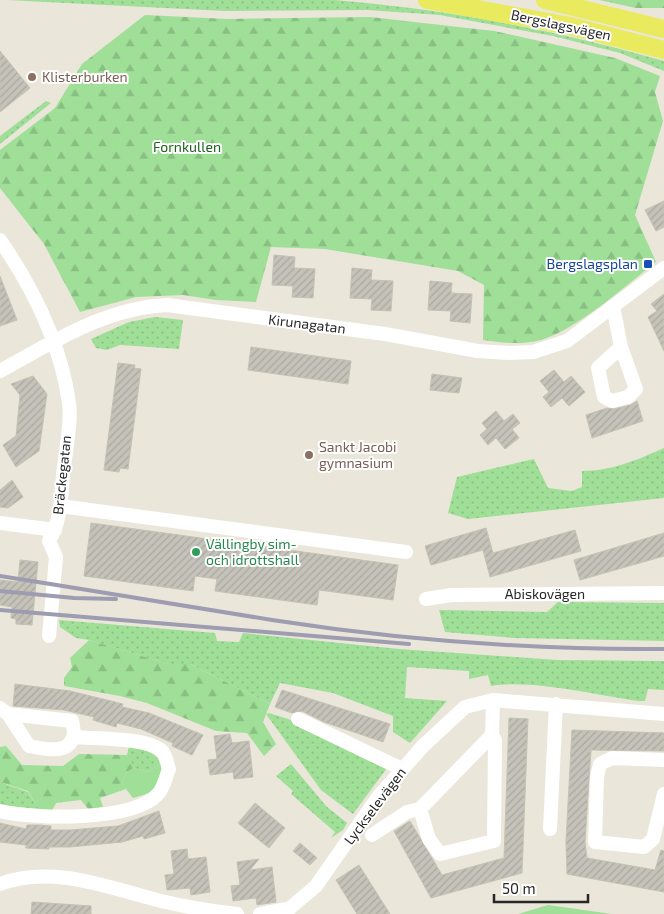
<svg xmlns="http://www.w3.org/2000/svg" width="664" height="914" font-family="'Exo 2',sans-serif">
<defs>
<pattern id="grass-dots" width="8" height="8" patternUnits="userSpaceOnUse" patternTransform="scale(1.25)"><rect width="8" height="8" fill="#9fdf97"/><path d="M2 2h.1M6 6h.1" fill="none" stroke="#89bf82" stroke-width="1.8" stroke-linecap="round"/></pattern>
<pattern id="forest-firs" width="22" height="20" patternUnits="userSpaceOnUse" patternTransform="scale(1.25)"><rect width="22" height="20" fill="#9fdf97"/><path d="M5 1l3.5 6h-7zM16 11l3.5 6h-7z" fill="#89bf82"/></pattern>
<pattern id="building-hatch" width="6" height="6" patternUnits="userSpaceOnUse" patternTransform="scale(1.25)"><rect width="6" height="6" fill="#c5c3b9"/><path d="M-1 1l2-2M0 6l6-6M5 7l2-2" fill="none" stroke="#a9a89f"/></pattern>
</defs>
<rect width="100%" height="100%" fill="#eae6d9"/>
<!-- grass -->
<path fill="url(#grass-dots)" d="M7,0H334C445,9 557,30 664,61V71L620,53L553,36L440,15L368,10L225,11Z
M46,101L51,103L0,144V136Z
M155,317L183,320L179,349L120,345L107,350L96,348L91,339L129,322Z
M664,448V498L468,519L448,513L457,477L534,459L548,488L572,491L582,487V471C612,471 637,460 664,448Z
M558,602L664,603V641L515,638L445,632L439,610L547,612Z
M59,620L215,633L217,641L239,642L243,633L399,649L557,660L664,661V690L648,689L645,701H638C595,695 532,679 491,686L488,675L469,679V671L407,667L405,698L447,701L410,743L393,732V716L333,693L280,683L270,704L190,664H168L89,640L76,638L60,627Z
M269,713L291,720L387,768L353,814L321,790L266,714Z
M129,746C142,748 154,751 161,763L148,772L134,768L127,755Z
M291,764L326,806L347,823L343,830L331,838L335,832L291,794L293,791L276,776Z
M2,783L28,792L39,809L0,805V784Z"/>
<!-- forest -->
<path fill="url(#forest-firs)" d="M599,0H664V8H636Z
M145,15L227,19L370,17L494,31L615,58L660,76L655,92L663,121L635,215L656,262C625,286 578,329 541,340C522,345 503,343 483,340L484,285L458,271L325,249L271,247L256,302L216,300L183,295L136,297L80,312L44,244L0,188V150L55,108L82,64Z
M89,640L168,664H190L270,704L263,722L276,744L264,756L247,733L216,731L147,703L120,696L64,686V678L72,667L70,658Z
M6,746L22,765L63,766L79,754L127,755L134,768L127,772L122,784L126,789L100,798L103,807L89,810L81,800L56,803L52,811L39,809L28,791L3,783L0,784V747Z"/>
<!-- park -->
<path fill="#9fdf97" d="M161,763C164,773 159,784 153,792L133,798L122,784L127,772L134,768L148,772Z
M548,905L612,914H518Z"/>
<!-- building -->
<path fill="url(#building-hatch)" stroke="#c4c2b3" d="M0,51L30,88L0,112Z
M664,201V227L656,231L645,210Z
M274,255L295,257L294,268L315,269L313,298L292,297L293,286L272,285Z
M352,268L372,270L371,280L393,281L391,311L371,310L372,299L350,298Z
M0,276L17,320L0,326Z
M430,281L452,283L451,293L472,294L470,323L450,321L451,311L428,310Z
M664,294V351L648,317L657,311L651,304Z
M251,347L351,361L348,384L248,370Z
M118,363L135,365L134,368L141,369L128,469L120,468L119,472L104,470Z
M554,370L564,382L571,376L585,392L569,406L562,398L551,407L543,397L549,392L540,381Z
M432,374L462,378L459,393L430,390Z
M33,376L47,394L39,451L16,467L3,445L16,436L20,395L11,384Z
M637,401L643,421L592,438L586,415L607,408L614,409L630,405Z
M496,411L504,421L513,414L520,423L512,429L519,438L505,449L496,438L488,445L480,435L487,429L482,423Z
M12,480L23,497L8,508L0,507V490Z
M91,523L398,565L393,600L319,590L317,605L215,591L217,579L195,576L193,591L84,576Z
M486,528L493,553L575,530L581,551L490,577L483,550L431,565L425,546Z
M664,533V556L580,580L574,560Z
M20,560L38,562L32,625L16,624V619L11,618L12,607L0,605V580L18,582Z
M15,684L70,691L123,704L122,707L149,713L203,735L192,755L172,746L173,743L141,729L117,723L116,727L93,720L94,717L64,710L13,706Z
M282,690L390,724L383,742L324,722L302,711L292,713L275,707Z
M509,718L528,719L522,873L431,898L394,831L410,821L442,875L504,858Z
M572,730L664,733V751L591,750L585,842L587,858L655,870L661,850L664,851V892L567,874L566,841Z
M230,734L232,743L249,741L253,777L234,779L233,772L210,775L208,760L217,759L214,736Z
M255,803L285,828L269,848L238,823Z
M159,811L165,833L144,839L143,836L122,842L70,847H49V849L26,848V845L0,842V823L26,829L27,825H39L51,826V830H70L118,826Z
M300,843L317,858L310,865L293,851Z
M187,849L188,859L206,857L210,892L191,895L190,888L167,890L165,875L174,874L171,851Z
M259,859L250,870L272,867L276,902L257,905L256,898L233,901L231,886L240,885L237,862Z
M359,865L390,914H357L336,880Z
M32,902L91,906V914H31Z"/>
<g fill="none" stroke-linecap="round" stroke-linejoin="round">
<!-- minor -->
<path stroke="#fff" stroke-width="14" d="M0,240C33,288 61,345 69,403C72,421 65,455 63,475C61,498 61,521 49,541L56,557L49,636
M613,306L621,347L636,389L628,397L612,401L604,397L598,368L621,347
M0,371C53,342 105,308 167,305L385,334L478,351L509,353L533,352L567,341L664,268
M60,506L406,552
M0,523L55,530
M426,599L451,595L664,593
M0,708L8,714L29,746C42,748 68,756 73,737C75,733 73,726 72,721L8,714
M298,719L402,769
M492,735L495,740L494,841L440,854L429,839L420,809L492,735L493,700
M664,760L612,758L600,764L597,777L595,842L644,847L653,839L664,794
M0,811C35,819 132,822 158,794C164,788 166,776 169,769C167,764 166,755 162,751C146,737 96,739 74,737
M550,829L556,704
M372,835L407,812L420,809
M0,884C52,864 109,888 161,901C186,907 211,911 237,914
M260,914L290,908L316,886L378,797L423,746L465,707L493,700L664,714"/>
<!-- major -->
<path stroke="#eaea5e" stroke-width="18" d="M427,0L570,26L664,50
M545,0L664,29"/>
<!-- rail -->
<path stroke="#9e9cb1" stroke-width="4" d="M0,576C91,590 182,606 272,620C401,640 534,650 664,649
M0,591L74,598L116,599
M0,610L409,644"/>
</g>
<!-- markers -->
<g fill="#8d6e63" stroke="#fff" stroke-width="2">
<circle cx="32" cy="77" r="5"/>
<circle cx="309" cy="455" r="5"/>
</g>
<rect fill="#1a4fb4" stroke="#fff" stroke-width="2" x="643" y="259" width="10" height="10" rx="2.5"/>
<circle fill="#2e9e5b" stroke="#fff" stroke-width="2" cx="196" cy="552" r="5"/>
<g text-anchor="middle" stroke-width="4" stroke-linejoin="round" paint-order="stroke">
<!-- street labels -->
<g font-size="14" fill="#272727" stroke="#fff">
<text transform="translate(561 25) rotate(12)" y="5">Bergslagsvägen</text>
<text transform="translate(307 324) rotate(7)" y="5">Kirunagatan</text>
<text transform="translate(62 475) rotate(-84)" y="5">Bräckegatan</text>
<text x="545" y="599">Abiskovägen</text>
<text transform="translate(375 806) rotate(-53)" y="5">Lyckselevägen</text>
</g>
<!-- education labels -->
<g font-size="14" fill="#785e54" stroke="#fff" text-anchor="start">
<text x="42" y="82">Klisterburken</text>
<text x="319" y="452">Sankt Jacobi<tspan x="319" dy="16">gymnasium</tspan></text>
</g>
<!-- park labels -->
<g font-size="14" fill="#1c601d" stroke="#fff">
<text x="187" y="152">Fornkullen</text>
</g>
<!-- transit labels -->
<g font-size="14" fill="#164399" stroke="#fff" text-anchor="end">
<text x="638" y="269">Bergslagsplan</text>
</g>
<!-- leisure labels -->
<g font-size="14" fill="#27864d" stroke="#fff" text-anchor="start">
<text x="206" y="549">Vällingby sim-<tspan x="206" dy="16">och idrottshall</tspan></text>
</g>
</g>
<!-- scale -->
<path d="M494 894v8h94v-8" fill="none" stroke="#272727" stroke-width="2.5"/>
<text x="502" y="894" font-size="15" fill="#272727" stroke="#ffffff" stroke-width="4" paint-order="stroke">50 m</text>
</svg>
